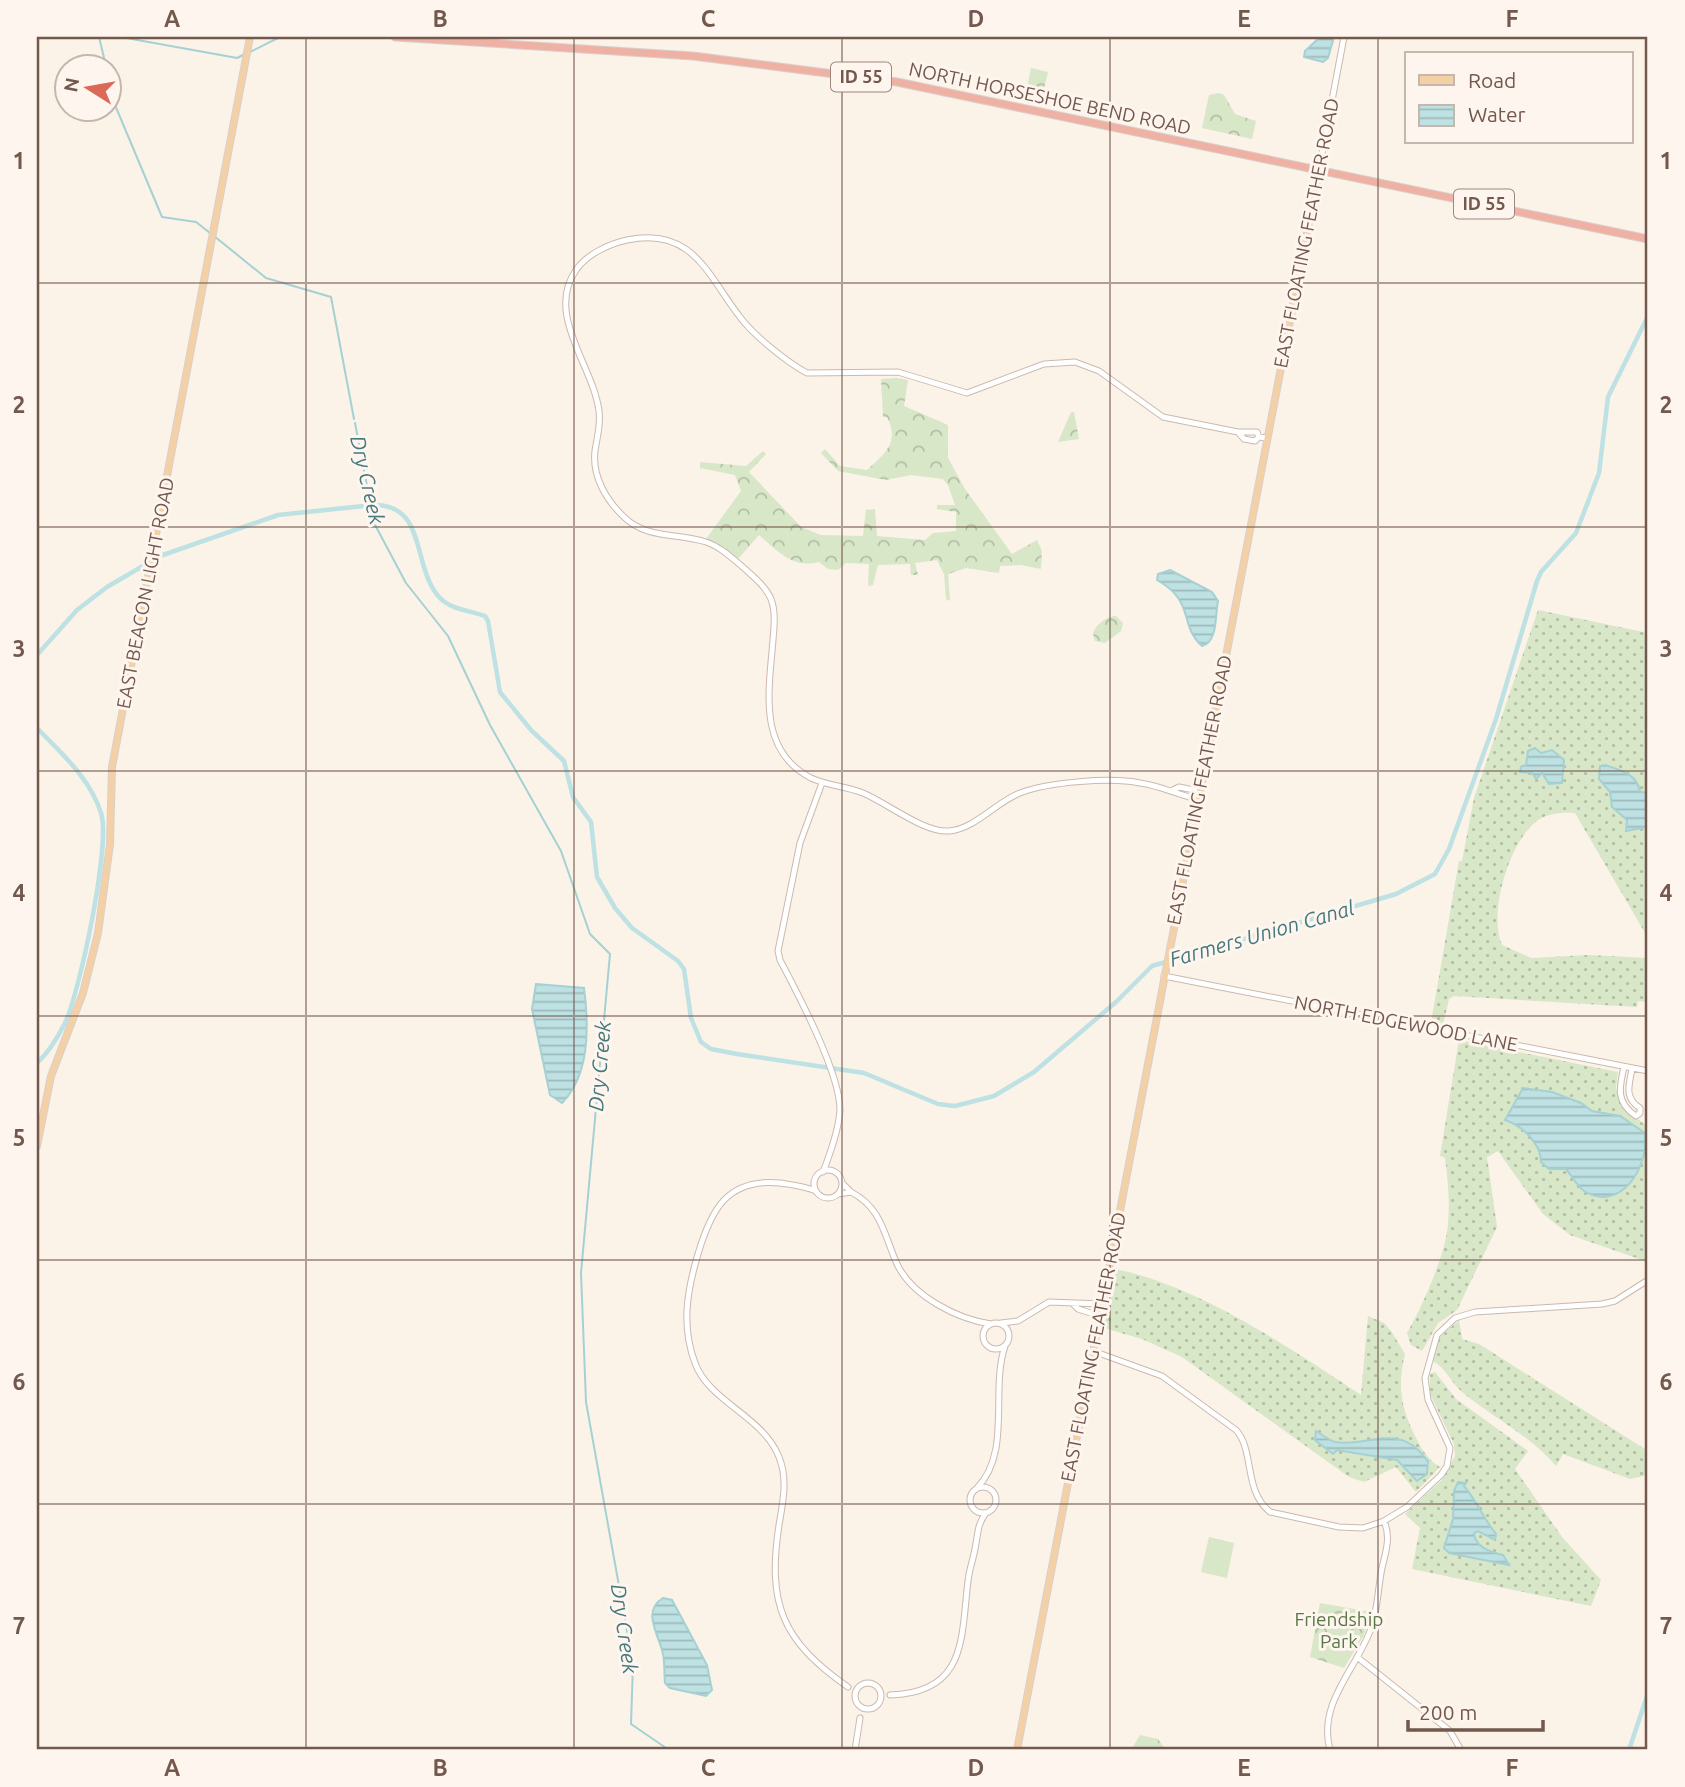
<svg xmlns="http://www.w3.org/2000/svg" width="1685" height="1787" font-family="Ubuntu,sans-serif">
<defs>
<pattern id="grass-dots" width="8" height="8" patternUnits="userSpaceOnUse" patternTransform="scale(1.75)"><rect width="8" height="8" fill="#d7e7c8"/><path d="M2 2h.1M6 6h.1" fill="none" stroke="#b3bea5" stroke-width="1.8" stroke-linecap="round"/></pattern>
<pattern id="forest-crowns" width="20" height="18" patternUnits="userSpaceOnUse" patternTransform="scale(1.75)"><rect width="20" height="18" fill="#d7e7c8"/><path d="M2 6a3 3 0 1 1 6 0M12 15a3 3 0 1 1 6 0" fill="none" stroke="#b3bea5"/></pattern>
<pattern id="water-rules" width="6" height="5" patternUnits="userSpaceOnUse" patternTransform="scale(1.75)"><rect width="6" height="5" fill="#bee1e3"/><path d="M0 2.5h6" fill="none" stroke="#9fb9ba"/></pattern>
</defs>
<rect width="100%" height="100%" fill="#fbf2e8"/>
<!-- grass -->
<path fill="url(#grass-dots)" d="M1538,610L1648,633V938L1575,813C1564,812 1548,813 1538,820C1509,841 1488,913 1502,945L1531,958L1588,955L1648,958V1002L1638,1001L1637,1007L1454,996L1449,999L1443,1025L1431,1023L1459,861H1462L1474,798Z
M1459,1040L1618,1072L1616,1088L1621,1105L1648,1127V1169L1645,1187L1648,1207V1262L1570,1235L1543,1214L1498,1151L1487,1157L1497,1227L1457,1310L1438,1323L1422,1351L1411,1345L1407,1333C1422,1307 1446,1254 1448,1224C1450,1202 1448,1180 1445,1158L1440,1156Z
M1115,1269C1202,1287 1287,1347 1361,1395L1368,1316L1384,1323L1391,1331L1405,1354C1397,1387 1401,1408 1416,1438C1422,1450 1429,1461 1440,1467L1416,1492L1396,1467L1364,1482L1349,1477L1182,1357L1142,1339L1104,1328Z
M1459,1320L1462,1339L1479,1344L1648,1451V1475L1630,1479L1563,1454L1556,1466C1531,1436 1492,1417 1462,1392C1451,1383 1446,1368 1433,1361L1439,1338Z
M1435,1372L1456,1399L1528,1451L1515,1469L1562,1537L1601,1580L1591,1606L1412,1569L1420,1528L1405,1514L1442,1480L1455,1456L1454,1444L1430,1394V1374Z"/>
<!-- forest -->
<path fill="url(#forest-crowns)" d="M1031,68L1048,72L1042,97L1026,93Z
M1219,93L1224,95L1235,114L1256,121L1252,139L1202,128L1209,95Z
M897,378L908,380L904,406L948,425V458L965,489L1012,554L1037,540L1042,551L1041,569L1021,565L1000,566L999,573L966,568L948,574L950,601L946,599L944,574L937,560L915,563L918,575H911L910,564L878,565L873,585L868,586L869,564L846,563L838,570L828,569L819,562C792,569 778,551 759,535L738,559L706,539L741,491L735,475L700,468V462L746,466L763,451L766,454L749,472L801,527L821,535L863,536L866,510L875,509L877,536L925,540L933,533L956,531V512L937,509V505H955L948,485L943,479L911,475L886,480L838,471L821,453L825,449L840,466L867,470C885,454 900,442 887,417H883L881,379Z
M1071,412H1074L1079,439L1058,442Z
M1116,616L1123,623L1121,631L1105,643L1095,641L1093,634C1095,625 1107,616 1116,616Z
M1320,1603L1371,1612L1364,1635L1344,1668L1310,1657Z
M1140,1735L1158,1739L1166,1750H1131Z"/>
<!-- pitch -->
<path fill="#d7e7c8" d="M1209,1537L1234,1543L1227,1578L1201,1572Z"/>
<!-- water -->
<path fill="url(#water-rules)" stroke="#a5d1d4" stroke-width="2" d="M1320,37H1334L1328,58L1323,62L1304,57L1305,51Z
M1170,570L1212,592L1218,601C1215,615 1218,642 1202,646C1178,624 1196,602 1157,580L1158,574Z
M1535,748L1541,753L1552,750L1564,760L1562,783L1549,784L1542,773L1536,779L1532,773L1520,772L1521,767L1526,765L1528,751Z
M1605,765C1620,770 1636,773 1640,791L1648,794V827L1626,831L1627,820L1612,807L1610,792L1599,779L1600,766Z
M536,984L584,988C589,1025 590,1075 562,1103L550,1095L532,1009Z
M1523,1088L1552,1092L1581,1103L1592,1111L1620,1116L1645,1133C1650,1165 1621,1214 1584,1191C1577,1186 1571,1175 1566,1169H1549L1541,1162C1541,1144 1523,1126 1505,1120Z
M1316,1431C1322,1435 1329,1440 1335,1442C1360,1447 1389,1429 1412,1445C1418,1448 1423,1456 1428,1461L1427,1474L1417,1481L1397,1460L1337,1450L1333,1454L1315,1440Z
M1458,1482L1466,1483L1464,1486C1477,1501 1483,1518 1496,1534L1495,1540L1478,1531L1474,1533C1475,1547 1490,1552 1503,1555L1509,1565L1449,1553L1444,1548L1453,1519L1454,1491Z
M663,1598L672,1600L707,1665L712,1690L706,1696L670,1688L665,1683C664,1674 665,1664 663,1654C659,1635 641,1611 663,1598Z"/>
<g fill="none" stroke-linecap="round" stroke-linejoin="round">
<!-- stream -->
<path stroke="#a5d1d4" stroke-width="2" d="M99,37L106,66
M121,37L237,58L245,54
M250,52L280,37
M108,77L115,105L162,217L196,222L210,233
M214,236L266,278L331,297L354,419
M355,423L374,523L406,583L448,636L490,725L561,851L590,934L610,954L581,1273L586,1402L633,1664L631,1724L669,1750"/>
<!-- canal -->
<path stroke="#bee1e3" stroke-width="4.5" d="M376,505C427,506 412,567 439,597C451,610 469,610 485,616L488,621L500,692L531,730L564,761L573,797L591,822L597,877L615,908L632,928L678,961L684,969L691,1018L701,1042L711,1049L737,1054L864,1073L938,1104L955,1106L994,1096L1034,1072L1116,1002L1152,966L1396,894L1435,874L1449,849L1496,719L1537,581L1541,572L1576,533L1599,473L1608,397L1648,316
M37,655L77,610L107,587L160,556L278,515L364,506
M37,728C61,753 90,778 101,813C111,844 80,991 65,1023C58,1037 48,1053 37,1063
M1629,1750L1648,1693"/>
<defs>
<path id="minor" d="M1319,169L1344,37
M1259,437L1255,441L1244,439L1238,432H1257L1259,437L1267,438
M822,783L800,843L778,951L780,960C798,994 840,1073 840,1110C839,1129 830,1154 823,1172
M1173,790L1179,787L1199,791
M1198,799C1177,795 1162,786 1140,783C1111,777 1048,782 1020,793C996,802 975,829 949,831C924,833 887,803 863,793C846,786 828,786 811,778C757,750 769,690 773,640C774,627 776,612 771,599C766,587 754,577 745,569C733,559 721,547 706,542C678,533 646,539 624,517C606,500 592,476 595,451C597,437 601,425 599,411C593,365 545,315 576,270C587,254 609,244 627,240C693,226 708,276 740,317C753,335 788,363 807,373L898,372L967,393L1044,364L1075,362L1099,371L1163,417L1238,432
M1164,976L1648,1071
M1624,1067C1619,1088 1616,1103 1636,1116L1640,1113V1108C1624,1098 1629,1085 1632,1069
M814 1184a14 14 0 1 1 28 0a14 14 0 1 1-28 0Z
M816,1191C804,1186 793,1185 780,1183C727,1178 711,1210 698,1254C687,1291 681,1326 695,1363C709,1402 763,1416 779,1457C788,1479 783,1502 779,1525C767,1604 782,1641 848,1687
M851,1192C882,1208 884,1235 897,1264C912,1296 957,1319 991,1324
M838,1194L851,1192L842,1183
M1072,1303L1078,1309L1100,1316
M983 1336a13 13 0 1 1 26 0a13 13 0 1 1-26 0Z
M1001,1323L1018,1321L1049,1302L1102,1304
M1093,1351L1162,1376L1236,1430C1255,1451 1243,1490 1270,1512L1339,1527L1363,1528L1384,1521L1407,1507L1441,1475L1447,1466L1450,1448L1428,1400L1425,1378L1437,1335L1455,1318L1475,1312L1602,1304L1615,1301L1648,1280
M970 1500a13 13 0 1 1 26 0a13 13 0 1 1-26 0Z
M977,1488C1012,1452 990,1390 1005,1346
M1357,1657L1450,1731L1461,1750
M855 1696a13 13 0 1 1 26 0a13 13 0 1 1-26 0Z
M890,1695C967,1693 961,1638 968,1581C969,1570 973,1560 975,1549C978,1535 977,1524 986,1513
M855,1750L860,1718
M1330,1750C1317,1702 1358,1668 1372,1626C1378,1607 1378,1587 1382,1568C1386,1551 1391,1537 1384,1521"/>
<path id="major" d="M37,1146L51,1076L83,993L98,933L110,844L112,767L250,37
M1017,1750L1319,169"/>
<path id="highway" d="M395,37L693,56L897,82L1648,239"/>
</defs>
<!-- minor casing -->
<use href="#minor" stroke="#ccb9af" stroke-width="7"/>
<!-- major casing -->
<use href="#major" stroke="#d8d0cd" stroke-width="8"/>
<!-- highway casing -->
<use href="#highway" stroke="#d8d0cd" stroke-width="9"/>
<!-- minor -->
<use href="#minor" stroke="#fff" stroke-width="5"/>
<!-- major -->
<use href="#major" stroke="#f4d0a6" stroke-width="6"/>
<!-- highway -->
<use href="#highway" stroke="#f0b1a5" stroke-width="7"/>
</g>
<!-- grid -->
<path fill="none" stroke="#73584e" stroke-width="2" stroke-opacity="0.55" d="M306,37V1750M574,37V1750M842,37V1750M1110,37V1750M1378,37V1750M37,283H1648M37,527H1648M37,771H1648M37,1016H1648M37,1260H1648M37,1504H1648"/>
<g text-anchor="middle" stroke-width="6" stroke-linejoin="round" paint-order="stroke">
<!-- shield labels -->
<g fill="#fef6ee" stroke="#9d877e" stroke-width="2">
<rect x="831" y="62.5" width="60" height="29" rx="5"/>
<rect x="1454" y="189.5" width="60" height="29" rx="5"/>
</g>
<g font-size="18" font-weight="bold" fill="#73584e">
<text x="861" y="83">ID 55</text>
<text x="1484" y="210">ID 55</text>
</g>
<!-- street labels -->
<g font-size="19" fill="#73584e" stroke="#fef6ee">
<text transform="translate(1050 98) rotate(12)" y="7">NORTH HORSESHOE BEND ROAD</text>
<text transform="translate(1306 233) rotate(-79)" y="7">EAST FLOATING FEATHER ROAD</text>
<text transform="translate(145 593) rotate(-79)" y="7">EAST BEACON LIGHT ROAD</text>
<text transform="translate(1199 790) rotate(-79)" y="7">EAST FLOATING FEATHER ROAD</text>
<text transform="translate(1406 1023) rotate(11)" y="7">NORTH EDGEWOOD LANE</text>
<text transform="translate(1093 1347) rotate(-79)" y="7">EAST FLOATING FEATHER ROAD</text>
</g>
<!-- park labels -->
<g font-size="19" fill="#5a7847" stroke="#fef6ee">
<text x="1339" y="1626">Friendship<tspan x="1339" dy="22">Park</tspan></text>
</g>
<!-- water labels -->
<g font-size="21" font-style="italic" fill="#46797e" stroke="#fef6ee">
<text transform="translate(367 480) rotate(77)" y="7">Dry Creek</text>
<text transform="translate(1262 934) rotate(-16)" y="7">Farmers Union Canal</text>
<text transform="translate(600 1066) rotate(-85)" y="7">Dry Creek</text>
<text transform="translate(624 1629) rotate(82)" y="7">Dry Creek</text>
</g>
</g>
<!-- border -->
<rect width="1685" height="1787" fill="none" stroke="#fef6ee" stroke-width="77"/>
<!-- legend -->
<rect x="1405" y="52" width="228" height="91" fill="#fef6ee" stroke="#c6b7ae" stroke-width="2"/>
<rect x="1419" y="75" width="35" height="10" fill="#f4d0a6" stroke="#c6b7ae" stroke-width="2"/>
<text x="1468" y="88" font-size="21" fill="#73584e">Road</text>
<rect x="1419" y="105" width="35" height="21" fill="url(#water-rules)" stroke="#c6b7ae" stroke-width="2"/>
<text x="1468" y="122" font-size="21" fill="#73584e">Water</text>
<!-- north arrow -->
<g transform="translate(88 88) rotate(281)"><circle r="33" fill="#fef6ee" stroke="#c6b7ae" stroke-width="2"/>
<path d="M0-5L12 26L0 18L-12 26Z" fill="#da6958"/>
<text y="-10" font-size="19" font-weight="bold" text-anchor="middle" fill="#73584e">N</text>
</g>
<!-- scale -->
<path d="M1408 1720v10h135v-10" fill="none" stroke="#73584e" stroke-width="3.5"/>
<text x="1419" y="1720" font-size="21" fill="#73584e" stroke="#fef6ee" stroke-width="5" paint-order="stroke">200 m</text>
<rect x="38" y="38" width="1608" height="1710" fill="none" stroke="#73584e" stroke-width="2.5"/>
<g font-size="23" text-anchor="middle" font-weight="bold" fill="#73584e">
<text x="172" y="27">A</text>
<text x="440" y="27">B</text>
<text x="708" y="27">C</text>
<text x="976" y="27">D</text>
<text x="1244" y="27">E</text>
<text x="1512" y="27">F</text>
<text x="19" y="169">1</text>
<text x="1666" y="169">1</text>
<text x="19" y="413">2</text>
<text x="1666" y="413">2</text>
<text x="19" y="657">3</text>
<text x="1666" y="657">3</text>
<text x="19" y="901">4</text>
<text x="1666" y="901">4</text>
<text x="19" y="1146">5</text>
<text x="1666" y="1146">5</text>
<text x="19" y="1390">6</text>
<text x="1666" y="1390">6</text>
<text x="19" y="1634">7</text>
<text x="1666" y="1634">7</text>
<text x="172" y="1776">A</text>
<text x="440" y="1776">B</text>
<text x="708" y="1776">C</text>
<text x="976" y="1776">D</text>
<text x="1244" y="1776">E</text>
<text x="1512" y="1776">F</text>
</g>
</svg>
